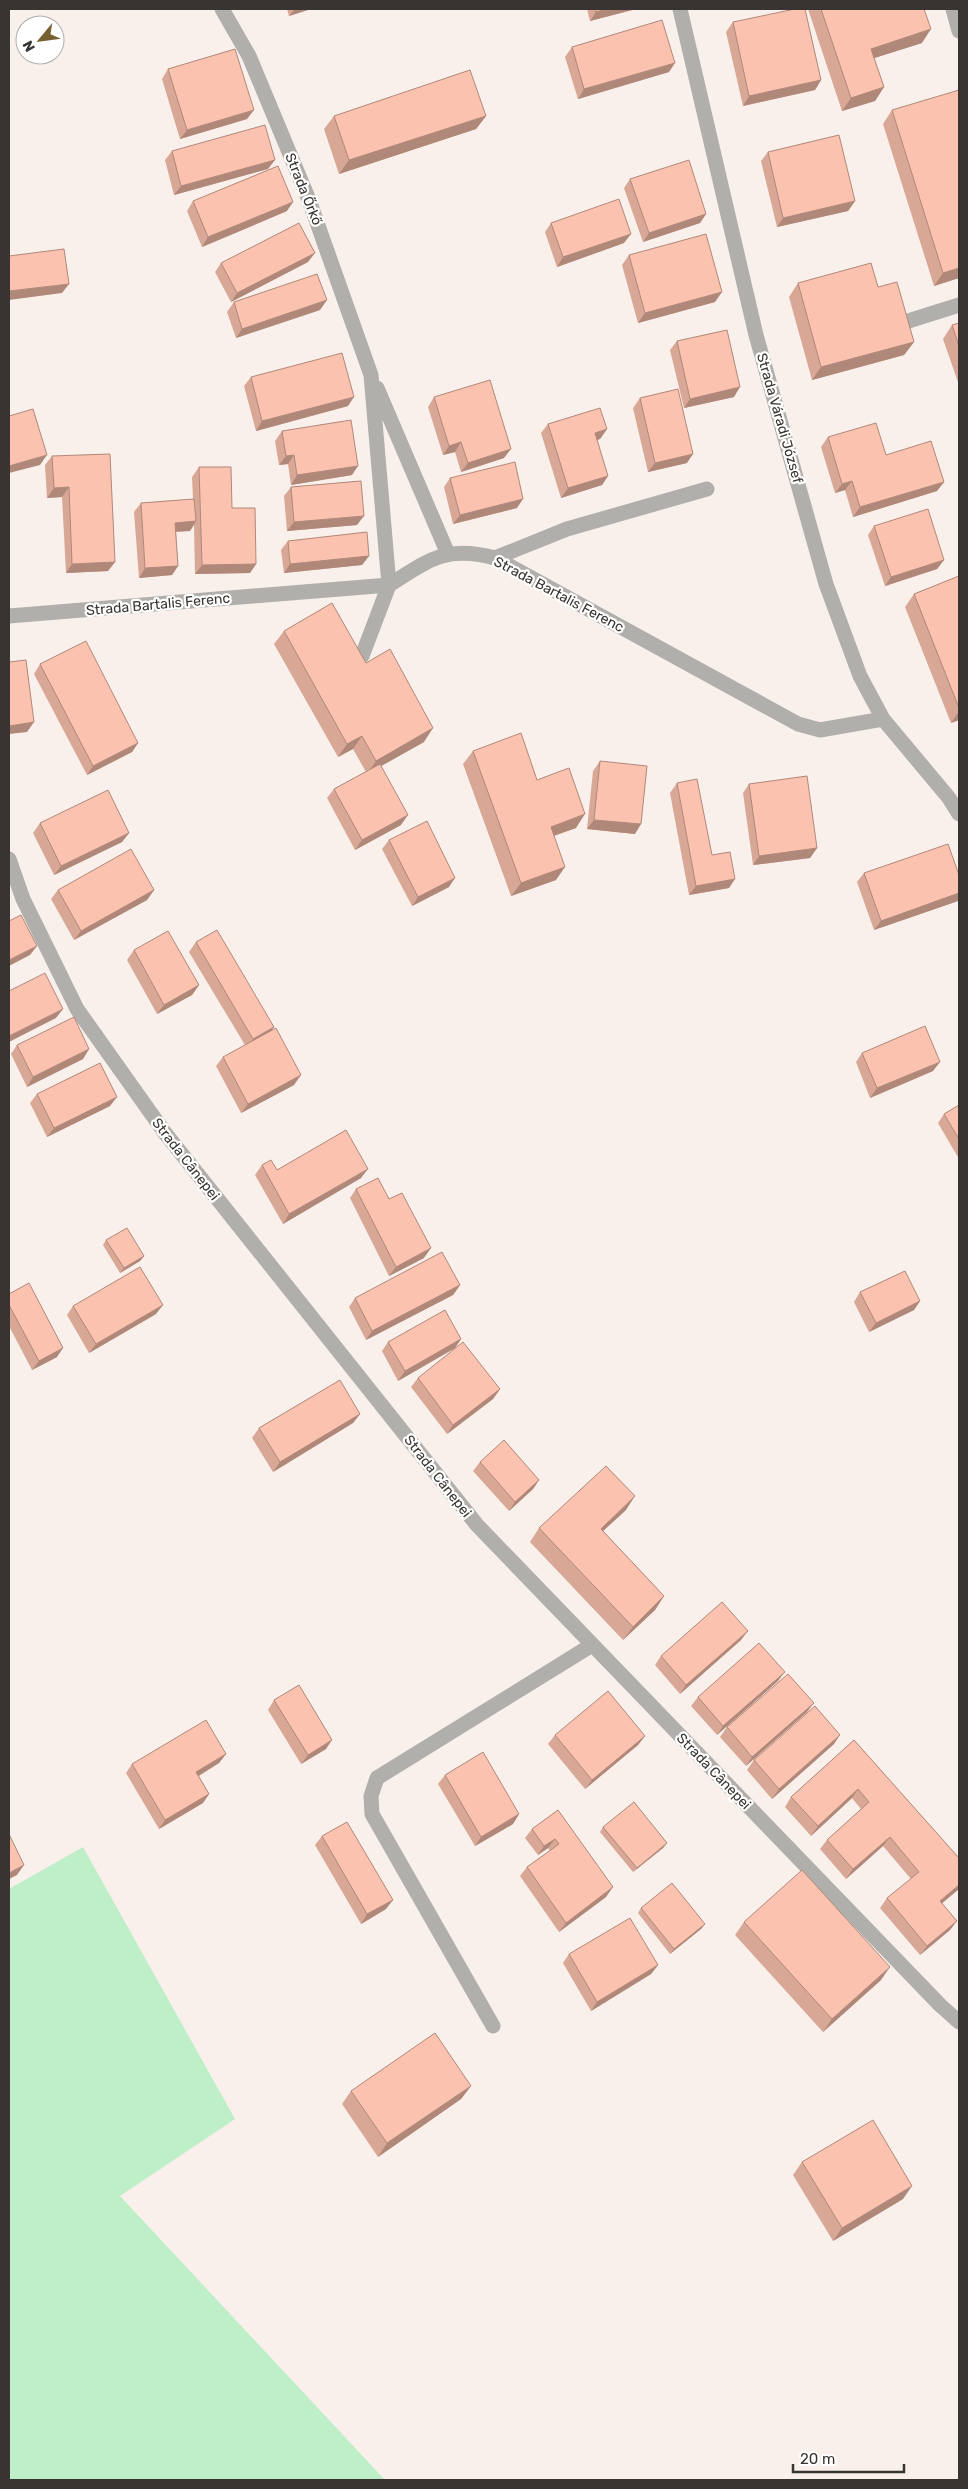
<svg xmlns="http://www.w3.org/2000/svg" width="968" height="2489" font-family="Rubik,sans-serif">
<rect width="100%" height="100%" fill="#f9f0eb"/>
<!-- green -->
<path fill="#beefc8" d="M83,1847L235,2119L120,2196L385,2480H9V1889Z"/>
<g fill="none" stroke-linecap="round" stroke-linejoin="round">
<!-- minor -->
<path stroke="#b1afac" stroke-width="15" d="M222,9L249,56L309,200L371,375L389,585L362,656
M680,9L756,335L826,584L860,676L883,719L949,798L959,814
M953,9L959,31
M905,322L959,305
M377,388L448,554
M495,558L567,529L707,489
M9,616L389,585C429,560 445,545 495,558L798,724L820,730L883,719
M9,859L23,899L77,1009L165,1133L477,1525L940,2005L959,2022
M493,2026L372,1814L371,1796L377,1778L592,1645"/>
</g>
<!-- wall -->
<path fill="#d8a796" d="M287,9H311L289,16Z
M587,9H636L590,21Z
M808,9H924L922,43L874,58L884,87L875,101L842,111Z
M733,22L821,80L815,90L743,106L726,32Z
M572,47L669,72L578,99L565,57Z
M168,69L247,119L180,139L162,79Z
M892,110L959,278L934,286L883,124Z
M334,116H486L476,129L339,174L324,129Z
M172,151L268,169L174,195L165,160Z
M768,152L855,201L848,211L777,227L761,161Z
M630,179L706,214L700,223L643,242L624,188Z
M193,201L287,211L202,247L187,211Z
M551,223L624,243L557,267L545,232Z
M629,255L715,302L638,323L622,265Z
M308,262L231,302L215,272L221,263Z
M798,283L878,287L914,342L904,355L812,380L789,297Z
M234,302L320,310L236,338L227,312Z
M959,323V385L943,339L952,325Z
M677,341L734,397L684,408L670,350Z
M251,377L348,406L256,431L244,386Z
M434,397L504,458L461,472L455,452L443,455L428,407Z
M640,398L687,463L648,472L633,408Z
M548,424L607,429L600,439L597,440L608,476L602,485L561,498L541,433Z
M282,431L352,475L291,485L288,464L279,465L275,441Z
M828,437L886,455L944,482L937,491L853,517L845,490L835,493L821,447Z
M52,456L115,562L108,571L66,573L62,497L47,498L45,465Z
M199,467L232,508L256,564L250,573L195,574L194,525L190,531L176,532L178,566L172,575L139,578L134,512L141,503L193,499L192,477Z
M450,478L517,508L453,524L444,487Z
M291,487L357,525L287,531L284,496Z
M874,526L944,560L937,569L885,586L868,535Z
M288,541L369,556L362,565L284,573L281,550Z
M959,576V720L951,723L905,607L914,594Z
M284,631L366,663L424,742L381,766L401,825L355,850L327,798L334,789L366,772L353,749L338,757L274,644Z
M40,664L138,743L132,752L87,775L34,674Z
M473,751L537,780L576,828L554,836L556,880L511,896L463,764Z
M600,761L635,834L587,829L593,771Z
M677,783L712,855L729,888L689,895L670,793Z
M749,784L817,848L810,858L753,865L743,793Z
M40,823L129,833L122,842L54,875L33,833Z
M389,840L449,887L412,906L382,849Z
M864,873L959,875V900L958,901L874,930L857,882Z
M58,890H154L147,900L74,940L51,899Z
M196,942L274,1027L271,1031L294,1085L241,1113L216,1066L223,1057L245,1045L189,952Z
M134,950L199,985L192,995L157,1014L127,960Z
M17,1045L89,1049L83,1059L27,1087L11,1054Z
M862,1053L933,1071L870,1098L856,1062Z
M37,1094L110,1106L47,1137L30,1103Z
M959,1105V1159L938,1123L944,1114Z
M262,1165L277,1170L361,1178L283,1224L255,1175Z
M356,1189L389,1199L424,1258L389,1276L350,1198Z
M106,1240L144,1256L140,1261L120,1273L103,1245Z
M460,1285L453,1295L366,1340L349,1307L355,1298Z
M860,1292L920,1301L914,1310L869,1332L854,1302Z
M9,1294L57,1357L32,1370L9,1326Z
M73,1306L156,1314L89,1353L67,1315Z
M461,1339L455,1348L398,1381L382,1351L388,1342Z
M418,1378L500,1389L493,1399L447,1434L411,1387Z
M360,1414L353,1423L273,1472L252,1438L259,1428Z
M480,1462L539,1480L533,1489L509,1511L473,1471Z
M626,1510L603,1531L664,1596L655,1610L623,1640L530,1542L539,1528Z
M741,1640L680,1694L655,1665L661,1656Z
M778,1681L717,1735L691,1706L698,1697Z
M274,1700L326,1749L301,1764L268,1710Z
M807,1712L746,1766L720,1737L727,1727Z
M555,1735L645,1736L638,1745L585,1789L548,1744Z
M854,1740L959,1858V1889L942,1903L950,1930L920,1955L880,1908L887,1898L911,1879L883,1846L846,1879L820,1849L827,1840L861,1809L852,1798L811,1836L785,1807L791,1797Z
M834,1744L772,1799L747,1770L754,1760Z
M226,1754L219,1763L199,1776L209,1794L203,1803L159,1829L126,1773L132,1764Z
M445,1775L519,1814L513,1824L475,1846L438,1784Z
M558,1810L606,1897L559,1932L520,1876L527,1867L550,1851L548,1848L538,1855L525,1838L532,1829Z
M603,1827L667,1843L663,1848L633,1872L600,1832Z
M322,1836L386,1909L361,1924L315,1845Z
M641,1908L705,1924L701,1929L670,1954L638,1913Z
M744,1922L881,1980L823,2032L735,1935Z
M569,1954L658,1965L651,1974L591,2011L563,1963Z
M471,2086L461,2099L378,2157L342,2104L351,2091Z
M802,2162L903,2199L833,2241L793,2175Z"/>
<!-- shaded-wall -->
<path fill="#b0887a" d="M295,9H311L289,16Z
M607,9H636L590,21L596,12Z
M931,29L922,43L862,62L871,49Z
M675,63L669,72L578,99L584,89Z
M821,80L815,90L743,106L749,96Z
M884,87L875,101L842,111L851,98Z
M254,110L247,119L180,139L187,130Z
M486,116L476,129L339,174L349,160Z
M275,160L268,169L174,195L181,186Z
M855,201L848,211L777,227L783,218Z
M293,202L287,211L202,247L208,237Z
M706,214L700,223L643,242L649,233Z
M631,234L624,243L557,267L563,257Z
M315,253L308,262L231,302L237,293Z
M959,268V278L934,286L943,273Z
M69,284L62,293L9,300V291Z
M722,292L715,302L638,323L645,313Z
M327,300L320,310L236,338L242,329Z
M914,342L904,355L812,380L821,367Z
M740,387L734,397L684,408L690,399Z
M354,397L348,406L256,431L262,421Z
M607,429L600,439L589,442L595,433Z
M461,442L455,452L443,455L449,446Z
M511,449L504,458L461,472L468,463Z
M693,454L687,463L648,472L655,463Z
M47,455L40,465L9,473V466Z
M294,455L288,464L279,465L286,456Z
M358,466L352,475L291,485L297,475Z
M608,476L602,485L561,498L568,488Z
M852,481L845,490L835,493L842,484Z
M944,482L937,491L853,517L860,507Z
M69,487L62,497L47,498L54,488Z
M523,499L517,508L453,524L460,515Z
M364,516L357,525L287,531L294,522Z
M196,521L190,531L168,532L175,523Z
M369,556L362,565L284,573L290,564Z
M944,560L937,569L885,586L891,577Z
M115,562L108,571L66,573L72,564Z
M256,564L250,573L195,574L202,565Z
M178,566L172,575L139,578L145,568Z
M959,711V720L951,723Z
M34,722L27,732L9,734V726Z
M433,728L424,742L367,774L376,761Z
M362,736L353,749L338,757L347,744Z
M138,743L132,752L87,775L93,766Z
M585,814L576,828L541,840L551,827Z
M408,815L401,825L355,850L362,840Z
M594,820L641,824L635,834L587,829Z
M129,833L122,842L54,875L61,866Z
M817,848L810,858L753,865L759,856Z
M565,867L556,880L511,896L521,883Z
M455,878L449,887L412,906L418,897Z
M735,879L729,888L689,895L696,886Z
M154,890L147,900L74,940L81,931Z
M959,893V900L958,901L874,930L881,921Z
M37,946L30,955L9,966V960Z
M199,985L192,995L157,1014L164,1005Z
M63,1009L56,1018L9,1042V1036Z
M274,1027L267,1036L247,1049L253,1039Z
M89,1049L83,1059L27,1087L33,1077Z
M940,1062L933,1071L870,1098L877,1088Z
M301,1075L294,1085L241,1113L248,1104Z
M117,1097L110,1106L47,1137L54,1128Z
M368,1169L361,1178L283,1224L289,1214Z
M431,1248L424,1258L389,1276L396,1267Z
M144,1256L140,1261L120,1273L124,1268Z
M460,1285L453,1295L366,1340L372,1331Z
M920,1301L914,1310L869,1332L876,1323Z
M163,1305L156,1314L89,1353L96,1344Z
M461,1339L455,1348L398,1381L405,1371Z
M63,1348L57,1357L32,1370L39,1361Z
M500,1389L493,1399L447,1434L453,1425Z
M360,1414L353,1423L273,1472L280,1462Z
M539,1480L533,1489L509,1511L515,1502Z
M635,1496L626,1510L591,1542L601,1529Z
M664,1596L655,1610L623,1640L633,1627Z
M748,1631L741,1640L680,1694L686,1685Z
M785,1672L778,1681L717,1735L723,1726Z
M814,1703L807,1712L746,1766L752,1757Z
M840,1735L834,1744L772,1799L779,1789Z
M645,1736L638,1745L585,1789L592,1780Z
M332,1740L326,1749L301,1764L308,1755Z
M226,1754L219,1763L190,1781L196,1772Z
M858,1789L852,1798L811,1836L818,1826Z
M209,1794L203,1803L159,1829L165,1820Z
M519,1814L513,1824L475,1846L481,1837Z
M890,1837L883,1846L846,1879L853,1869Z
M555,1839L548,1848L538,1855L544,1846Z
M667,1843L663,1848L633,1872L637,1868Z
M24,1865L17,1875L9,1879V1873Z
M959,1885V1889L934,1910L940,1901Z
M613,1887L606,1897L559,1932L566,1923Z
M393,1900L386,1909L361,1924L367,1914Z
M957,1921L950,1930L920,1955L927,1946Z
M705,1924L701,1929L670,1954L674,1949Z
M658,1965L651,1974L591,2011L597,2002Z
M890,1967L881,1980L823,2032L832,2019Z
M471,2086L461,2099L378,2157L387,2143Z
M912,2186L903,2199L833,2241L842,2228Z"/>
<!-- building -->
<path fill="#fbc2af" stroke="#b0887a" d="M596,9H607L596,12Z
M795,9H805L821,80L749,96L733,22Z
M821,9H924L931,29L871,49L884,87L851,98Z
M662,20L675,63L584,89L572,47Z
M235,49L254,110L187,130L168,69Z
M470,70L486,116L349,160L334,116Z
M959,90V268L943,273L892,110Z
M265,125L275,160L181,186L172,151Z
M839,135L855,201L783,218L768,152Z
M689,160L706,214L649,233L630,179Z
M278,166L293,202L208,237L193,201Z
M619,199L631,234L563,257L551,223Z
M299,223L315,253L237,293L221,263Z
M706,234L722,292L645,313L629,255Z
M64,249L69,284L9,291V256Z
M871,263L878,287L897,282L914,342L821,367L798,283Z
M317,274L327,300L242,329L234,302Z
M959,323V346L952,325Z
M727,330L740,387L690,399L677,341Z
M342,353L354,397L262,421L251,377Z
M490,380L511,449L468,463L461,442L449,446L434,397Z
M678,389L693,454L655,463L640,398Z
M600,408L607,429L595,433L608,476L568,488L548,424Z
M33,409L47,455L9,466V416Z
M351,420L358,466L297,475L294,455L286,456L282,431Z
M876,423L886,455L931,441L944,482L860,507L852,481L842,484L828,437Z
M110,454L115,562L72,564L69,487L54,488L52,456Z
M515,462L523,499L460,515L450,478Z
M199,467H231L232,508H255L256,564L202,565Z
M361,481L364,516L294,522L291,487Z
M194,499L196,521L175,523L178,566L145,568L141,503Z
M928,509L944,560L891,577L874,526Z
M367,532L369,556L290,564L288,541Z
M959,576V708L914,594Z
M332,603L366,663L390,649L433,728L376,761L362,736L347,744L284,631Z
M86,641L138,743L93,766L40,664Z
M26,660L34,722L9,726V662Z
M521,733L537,780L569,768L585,814L551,827L565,867L521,883L473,751Z
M600,761L647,766L641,824L594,820Z
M380,764L408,815L362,840L334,789Z
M807,776L817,848L759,856L749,784Z
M697,779L712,855L730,852L735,879L696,886L677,783Z
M108,790L129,833L61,866L40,823Z
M427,821L455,878L418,897L389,840Z
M948,844L959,875V893L881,921L864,873Z
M131,849L154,890L81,931L58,890Z
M21,915L37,946L9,960V921Z
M217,930L274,1027L253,1039L196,942Z
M168,931L199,985L164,1005L134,950Z
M45,973L63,1009L9,1036V991Z
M74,1017L89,1049L33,1077L17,1045Z
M925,1026L940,1062L877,1088L862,1053Z
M276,1028L301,1075L248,1104L223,1057Z
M100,1063L117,1097L54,1128L37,1094Z
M959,1105V1139L944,1114Z
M346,1130L368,1169L289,1214L262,1165L271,1160L277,1170Z
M378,1178L389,1199L402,1193L431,1248L396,1267L356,1189Z
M127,1228L144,1256L124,1268L106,1240Z
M442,1252L460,1285L372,1331L355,1298Z
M140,1267L163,1305L96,1344L73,1306Z
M905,1271L920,1301L876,1323L860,1292Z
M29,1283L63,1348L39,1361L9,1305V1294Z
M445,1310L461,1339L405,1371L388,1342Z
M463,1342L500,1389L453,1425L418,1378Z
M340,1380L360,1414L280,1462L259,1428Z
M504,1440L539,1480L515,1502L480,1462Z
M606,1466L635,1496L601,1529L664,1596L633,1627L539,1528Z
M722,1602L748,1631L686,1685L661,1656Z
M759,1643L785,1672L723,1726L698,1697Z
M788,1674L814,1703L752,1757L727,1727Z
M299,1685L332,1740L308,1755L274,1700Z
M608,1691L645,1736L592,1780L555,1735Z
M815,1706L840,1735L779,1789L754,1760Z
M206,1720L226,1754L196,1772L209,1794L165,1820L132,1764Z
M854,1740L959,1858V1885L940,1901L957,1921L927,1946L887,1898L919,1872L890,1837L853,1869L827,1840L869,1802L858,1789L818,1826L791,1797Z
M483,1752L519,1814L481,1837L445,1775Z
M634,1802L667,1843L637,1868L603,1827Z
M558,1810L613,1887L566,1923L527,1867L559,1844L555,1839L544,1846L532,1829Z
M347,1822L393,1900L367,1914L322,1836Z
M9,1834L24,1865L9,1873Z
M802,1870L890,1967L832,2019L744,1922Z
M672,1883L705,1924L674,1949L641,1908Z
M630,1918L658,1965L597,2002L569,1954Z
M435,2033L471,2086L387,2143L351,2091Z
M873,2120L912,2186L842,2228L802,2162Z"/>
<g text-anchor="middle" stroke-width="4.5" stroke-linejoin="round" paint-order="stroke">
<!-- street labels -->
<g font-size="14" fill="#383432" stroke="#fff">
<text transform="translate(304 189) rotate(68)" y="5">Strada Őrkő</text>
<text transform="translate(780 418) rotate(74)" y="5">Strada Váradi József</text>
<text transform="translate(559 594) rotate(28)" y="5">Strada Bartalis Ferenc</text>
<text transform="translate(158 604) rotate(-5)" y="5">Strada Bartalis Ferenc</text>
<text transform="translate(186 1159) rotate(52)" y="5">Strada Cânepei</text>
<text transform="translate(438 1476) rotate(52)" y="5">Strada Cânepei</text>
<text transform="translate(714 1771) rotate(46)" y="5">Strada Cânepei</text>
</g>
</g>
<!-- border -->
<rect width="968" height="2489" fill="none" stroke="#383432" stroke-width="20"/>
<!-- north arrow -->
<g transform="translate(40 40) rotate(241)"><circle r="24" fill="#ffffff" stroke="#afaead"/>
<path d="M0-4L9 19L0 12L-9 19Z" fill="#776030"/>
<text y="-8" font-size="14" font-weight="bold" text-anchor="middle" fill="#383432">N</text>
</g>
<!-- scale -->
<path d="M793 2464v8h111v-8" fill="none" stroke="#383432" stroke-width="2.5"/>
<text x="800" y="2464" font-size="15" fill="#383432" stroke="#ffffff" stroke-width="4" paint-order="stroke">20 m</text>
</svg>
